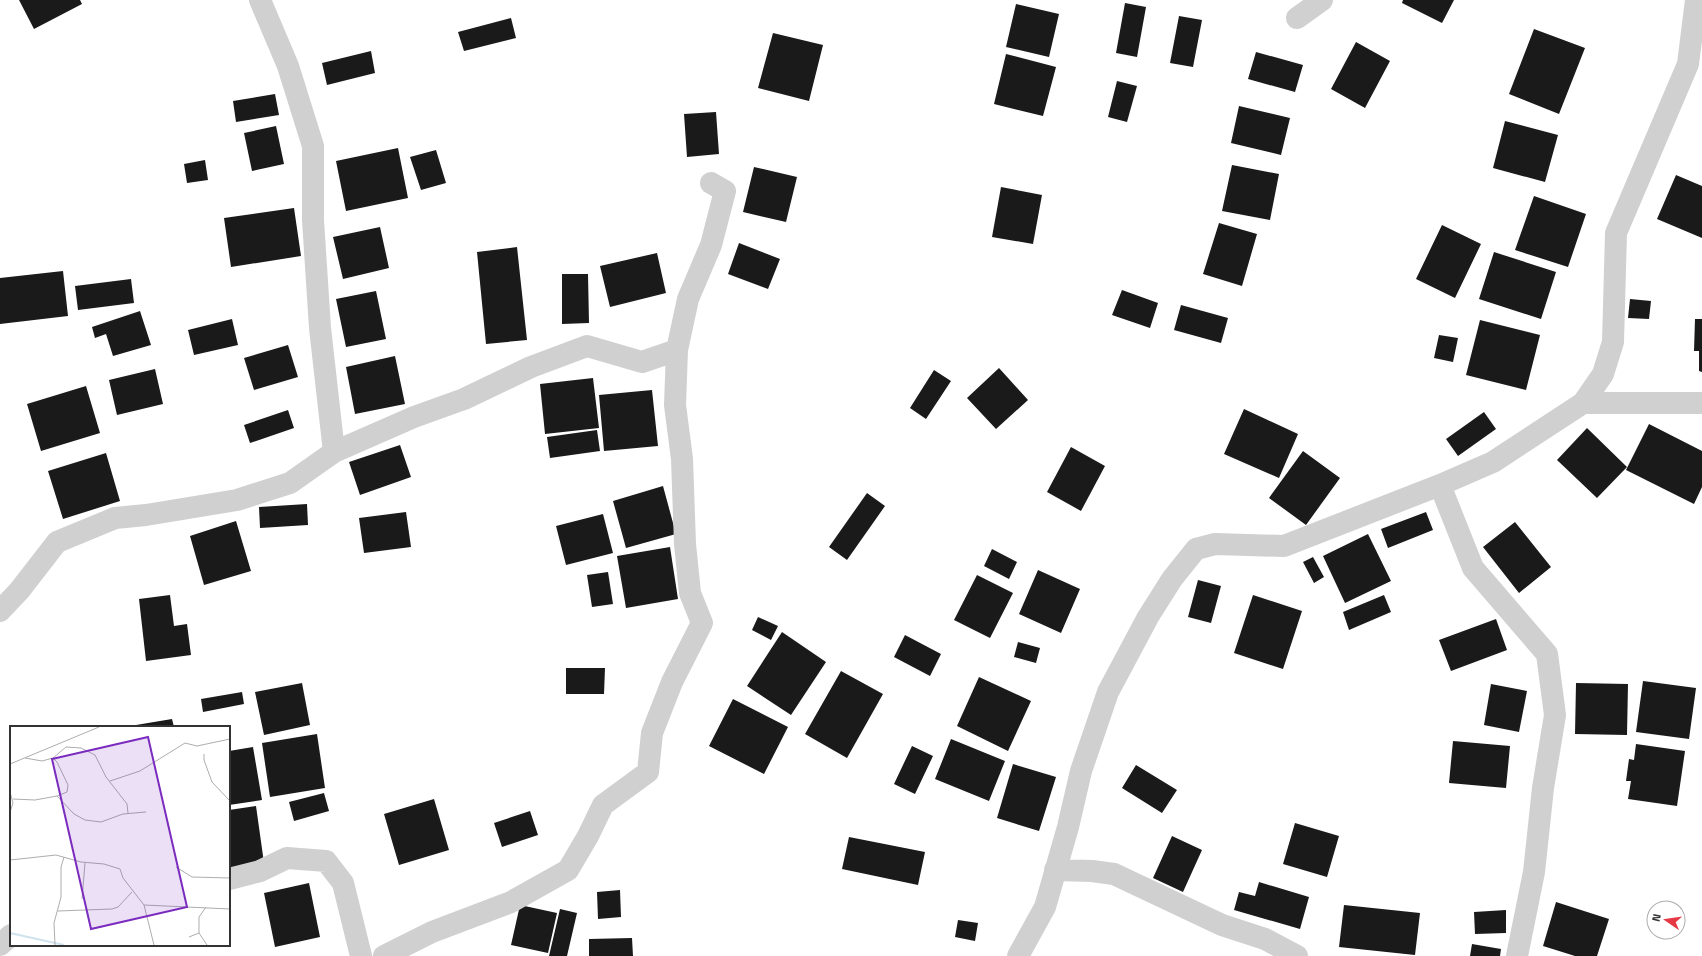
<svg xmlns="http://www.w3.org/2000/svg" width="1702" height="956" font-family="'Titillium Web',sans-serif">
<rect width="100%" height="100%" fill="#fff"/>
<!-- building -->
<path fill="#1a1a1a" d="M19,0H80L82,4L34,29Z
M1403,0H1454L1442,23L1402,3Z
M1125,3L1146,7L1137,57L1116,53Z
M1016,4L1059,14L1049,57L1006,47Z
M1179,16L1202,20L1193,67L1170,63Z
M511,18L516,38L464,51L458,32Z
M1534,29L1585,48L1559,114L1509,94Z
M773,33L823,45L809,101L758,88Z
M1356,42L1390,61L1365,108L1331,89Z
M371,51L375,73L327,85L322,63Z
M1256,52L1303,65L1295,92L1248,79Z
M1006,54L1056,67L1043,116L994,104Z
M1117,81L1137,86L1127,122L1108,117Z
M275,94L279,115L236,122L233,101Z
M1239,106L1290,118L1281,155L1231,143Z
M716,112L719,154L687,157L684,114Z
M1505,121L1558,135L1545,182L1493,168Z
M276,126L284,164L252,171L244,133Z
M398,148L408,198L346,211L336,161Z
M436,150L446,183L421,190L410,157Z
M205,160L208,180L187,183L184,164Z
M1232,165L1279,174L1270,220L1222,211Z
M754,167L797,177L786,222L743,212Z
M1676,175L1702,186V238L1657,219Z
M1001,187L1042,195L1033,244L992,237Z
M1534,196L1586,214L1568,267L1515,250Z
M294,208L301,256L231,267L224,218Z
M1219,223L1257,234L1242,286L1203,274Z
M1442,225L1481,244L1455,298L1416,279Z
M380,227L389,268L343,279L333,237Z
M739,243L780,259L768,289L728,274Z
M517,247L527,340L486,344L477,252Z
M1494,252L1556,272L1541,319L1479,299Z
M657,253L666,293L610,307L600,266Z
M63,271L68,316L0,324V278Z
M562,274H588L589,323L562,324Z
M131,279L134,303L78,310L75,286Z
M1122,290L1158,303L1150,328L1112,315Z
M376,291L386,339L346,347L336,299Z
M1630,299L1651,301L1649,319L1628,318Z
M1181,305L1228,318L1221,343L1174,330Z
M140,311L151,345L113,356L106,334L95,338L92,327Z
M232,319L238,345L194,355L188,330Z
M1695,319H1702V372L1699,371V351H1694Z
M1480,320L1540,335L1526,390L1466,375Z
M1439,335L1458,338L1453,362L1434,358Z
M288,345L298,377L254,390L244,358Z
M395,356L405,404L355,414L346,367Z
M999,368L1028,400L996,429L967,398Z
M155,369L163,404L117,415L109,380Z
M934,370L951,381L926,419L910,408Z
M593,378L599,428L545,434L540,384Z
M86,386L100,433L41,451L27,404Z
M652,390L658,446L604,451L599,395Z
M1244,409L1298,434L1279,478L1224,454Z
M288,410L294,428L250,443L244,425Z
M1484,412L1496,429L1458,456L1446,439Z
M1649,424L1702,451V487L1694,504L1626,470Z
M1587,428L1627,467L1597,498L1557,460Z
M597,430L600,451L550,458L547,437Z
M400,445L411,477L360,495L349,462Z
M1071,447L1105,466L1081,511L1047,492Z
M1303,451L1340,478L1306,525L1269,498Z
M106,453L120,501L63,519L48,471Z
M663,486L676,534L626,548L613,501Z
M867,493L885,506L847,560L829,547Z
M307,504L308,525L260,528L259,507Z
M406,512L411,547L364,553L359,518Z
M1426,512L1433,530L1388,548L1381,529Z
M603,514L613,553L566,565L556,526Z
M236,521L251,571L204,585L190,536Z
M1515,522L1551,567L1519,593L1483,547Z
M1368,534L1391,581L1345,603L1323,556Z
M670,547L678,599L626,608L617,556Z
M992,549L1017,562L1009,579L984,566Z
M1313,557L1324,577L1314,583L1303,562Z
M1038,570L1080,589L1061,633L1019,614Z
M608,572L613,604L592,607L587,575Z
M977,575L1013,593L990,638L954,620Z
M1198,580L1221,586L1211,623L1188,617Z
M170,595L174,626L187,624L191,655L146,661L139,599Z
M1253,595L1302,611L1283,669L1234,653Z
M1384,595L1391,612L1349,630L1343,612Z
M758,617L778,626L771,640L752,630Z
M1496,619L1507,650L1451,671L1439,640Z
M782,632L826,662L791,715L747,686Z
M905,635L941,654L930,676L894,657Z
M1018,642L1040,648L1036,663L1014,657Z
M566,668H605L604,694H566Z
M841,671L883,694L847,758L805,734Z
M979,677L1031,701L1008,751L957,726Z
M1643,681L1696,688L1689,739L1636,732Z
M302,683L310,725L264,735L255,692Z
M1576,683L1628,684L1627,735L1575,734Z
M1491,684L1527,691L1519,732L1484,725Z
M242,692L244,704L203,712L201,699Z
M733,699L788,727L764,774L709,746Z
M172,719L174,727H136V725Z
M317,734L325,788L270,797L262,743Z
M951,739L1005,761L989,801L935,779Z
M1453,741L1510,746L1506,788L1449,783Z
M1636,744L1685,751L1677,806L1628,799L1631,781H1626L1629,759L1634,760Z
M912,746L933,756L915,794L894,784Z
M253,747L262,800L229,805V751Z
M1013,764L1056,777L1039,831L997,818Z
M1136,765L1177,790L1162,813L1122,788Z
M324,793L329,811L294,821L289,802Z
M434,799L449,850L399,865L384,814Z
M256,806L264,863L229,868V810Z
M530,811L538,835L502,847L494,823Z
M1295,823L1339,836L1327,877L1283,864Z
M1172,836L1202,850L1183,892L1153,878Z
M849,837L925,852L918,885L842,869Z
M1259,882L1309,897L1300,929L1234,910L1239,892L1255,896Z
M309,883L320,937L275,947L264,893Z
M620,890L621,917L598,919L597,892Z
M1556,902L1609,919L1597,956H1575L1543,946Z
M520,905L557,913L548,953L511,945Z
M1344,905L1420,913L1415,955L1339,947Z
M560,909L577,913L567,956H549Z
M1506,910V933L1475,934L1474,912Z
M958,920L978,923L975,941L955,937Z
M632,938L633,956H589V939Z
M1472,944L1501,949L1500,956H1470Z"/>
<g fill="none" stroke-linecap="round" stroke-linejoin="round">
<!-- minor -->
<path stroke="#d0d0d0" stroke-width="22" d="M260,0L288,66L313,146V220L320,328L334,452
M1297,18L1322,0
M1583,403L1603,374L1613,342L1616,233L1688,64L1696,0
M1440,485L1473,568L1547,654L1555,715L1543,788L1534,872L1517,956
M0,611L19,591L57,542L115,518L146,515L237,500L290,483L334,452L414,417L464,399L531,367L587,346L642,362L677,350
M1055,870L1092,871L1114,874L1222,925L1265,939L1297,956
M229,879L260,871L287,858L326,861L343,883L361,956
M0,945L11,935
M384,956L432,932L511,902L568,870L588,836L603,805L648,772L652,733L672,682L702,623L690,593L685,544L682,459L675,405L677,350L688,299L711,245L725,191L711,183
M1018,956L1045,907L1068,827L1081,771L1108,692L1148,617L1172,579L1196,549L1215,544L1284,546L1440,485L1493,462L1583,403H1702"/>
</g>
<!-- overview -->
<g transform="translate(10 726)">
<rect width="220" height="220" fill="#fff"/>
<path fill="none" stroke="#cfe2ee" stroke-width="2" d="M0,207L54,219"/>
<path fill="none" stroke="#adadad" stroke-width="1" d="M194,28V34L202,56L220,75M15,32L32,35L43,32L56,21L71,22L85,29L96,51L117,78L118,87M0,38L89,1M100,55L130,45L175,17L187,20L220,13M0,66L3,77L0,86M47,70L64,88L75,94L91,96L113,88L136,86M3,73L25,74L47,70L57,66L58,59L47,36L43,32M0,134L46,129L71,136L94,138L110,143L113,152L134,179L144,219M166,141L182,151L220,152M72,173L75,137M134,179L220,183M48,185L102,183L108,181L122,166M189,207L197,219M179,211L189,207V191L196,181M45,219L44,197L51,171V141L54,131"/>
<path fill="#7b2cbf" fill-opacity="0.15" stroke="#7b2cbf" stroke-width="2" d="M138,11L177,181L81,203L42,33Z"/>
<rect width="220" height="220" fill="none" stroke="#333" stroke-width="2"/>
</g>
<!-- north arrow -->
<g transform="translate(1666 920) rotate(283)"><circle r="19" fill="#ffffff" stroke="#adadad"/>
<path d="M0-3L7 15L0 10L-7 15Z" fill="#e63946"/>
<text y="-6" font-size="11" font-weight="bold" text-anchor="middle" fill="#333333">N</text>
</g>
</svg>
